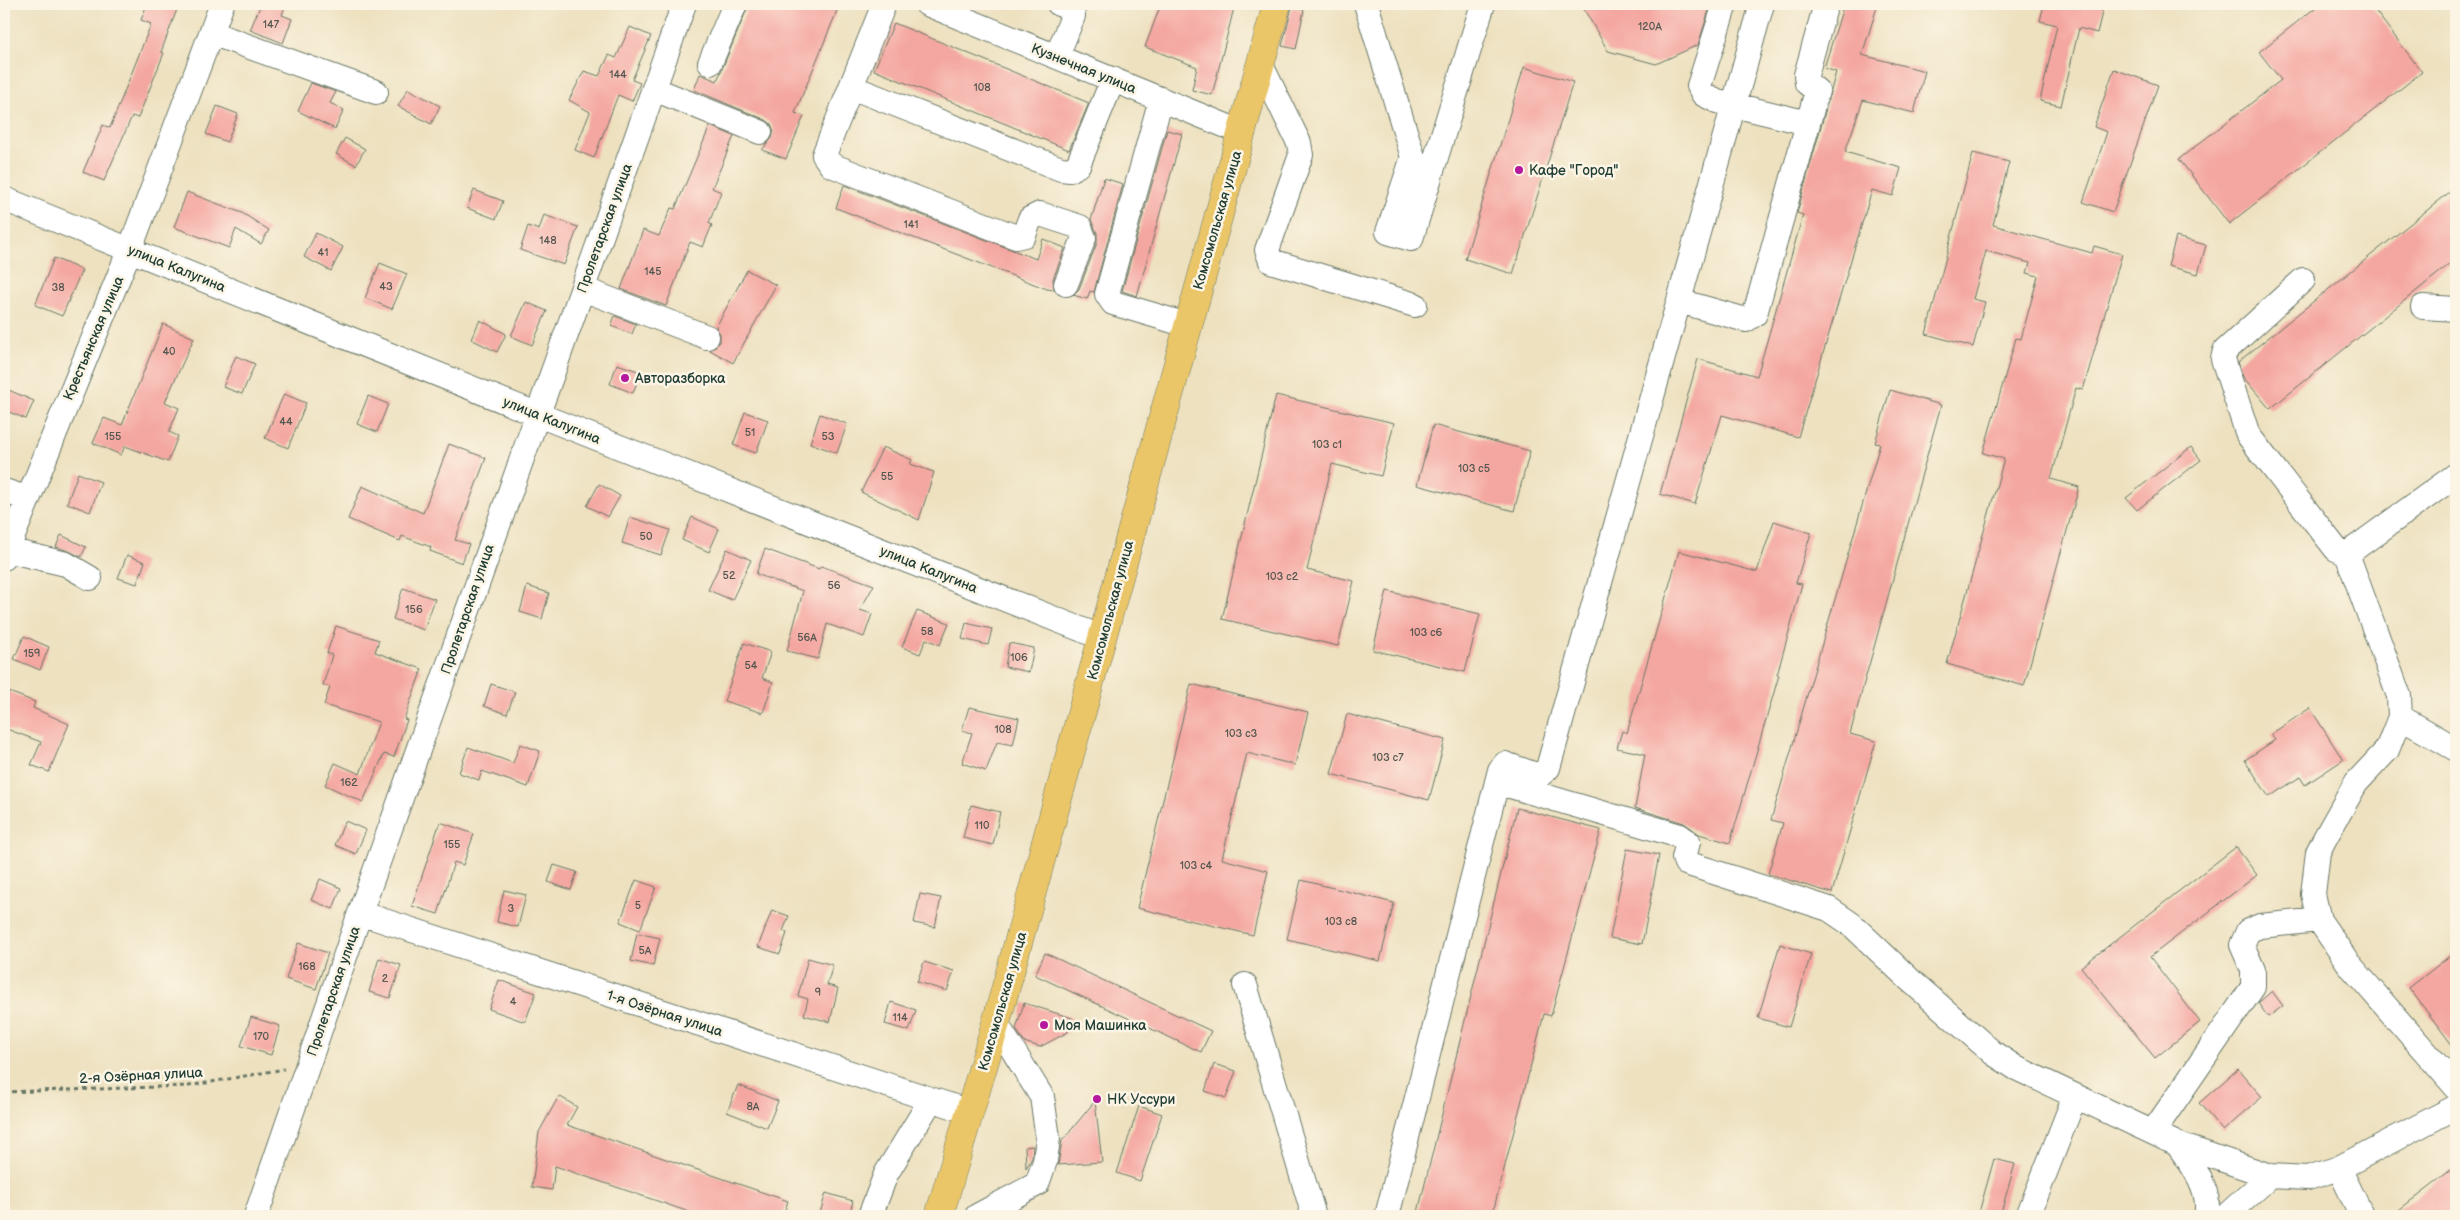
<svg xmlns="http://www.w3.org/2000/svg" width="2460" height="1220" font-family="'Balsamiq Sans',sans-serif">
<rect width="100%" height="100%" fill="#fcf5e5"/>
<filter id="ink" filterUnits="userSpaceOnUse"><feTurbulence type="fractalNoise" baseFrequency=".02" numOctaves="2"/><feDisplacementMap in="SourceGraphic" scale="10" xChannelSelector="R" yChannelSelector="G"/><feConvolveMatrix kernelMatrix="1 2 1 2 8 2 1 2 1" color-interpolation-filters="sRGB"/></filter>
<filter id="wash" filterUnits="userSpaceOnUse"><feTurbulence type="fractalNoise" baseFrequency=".0096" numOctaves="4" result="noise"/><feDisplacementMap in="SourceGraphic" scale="20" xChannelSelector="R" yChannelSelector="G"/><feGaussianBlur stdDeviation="1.12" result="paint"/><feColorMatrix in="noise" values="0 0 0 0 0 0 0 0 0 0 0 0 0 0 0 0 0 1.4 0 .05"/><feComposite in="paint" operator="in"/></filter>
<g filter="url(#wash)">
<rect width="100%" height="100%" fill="#ede1c0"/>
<g id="blocks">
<!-- building -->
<path fill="#f4a6a0" d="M147,4H179L161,52L164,53L138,118L132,116L104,181L83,172L103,125L110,128L151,24L141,20Z
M261,4H286L282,15L292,19L283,43L250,30Z
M749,4H819L837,11L795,113L804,116L786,159L762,150L772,138L774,131L771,124L766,120L694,90L700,74L717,81Z
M1161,4H1235L1212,95L1192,90L1197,67L1145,47Z
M1581,4H1711L1698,45L1656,64L1608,51Z
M1844,4H1878L1862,55L1925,71L1914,113L1863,100L1845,152L1901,168L1893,196L1872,190L1798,437L1722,415L1695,504L1660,494L1698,359L1757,376L1803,215L1797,213L1836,72L1824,68Z
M2044,4H2104L2097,33L2079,28L2061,106L2040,101L2057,25L2040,21Z
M2320,4H2370L2422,72L2229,224L2179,159L2281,80L2259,52Z
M1292,7L1304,10L1296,49L1282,46Z
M894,23L1089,103L1069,150L874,70Z
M630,27L651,36L632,80L640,83L632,101L618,95L594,158L575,150L590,112L569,100L584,71L599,76L609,55L616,58Z
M1524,67L1573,82L1513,274L1465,259Z
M2114,69L2158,85L2113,212L2083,202L2107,132L2094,127Z
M311,83L336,92L330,103L344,110L335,129L298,111Z
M408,89L440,106L431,124L398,106Z
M217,106L238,114L227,142L206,134Z
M710,126L734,136L712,188L721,192L709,223L712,225L703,247L690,242L666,306L621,289L643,230L659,236L671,208L675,209Z
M1167,130L1182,134L1137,296L1122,291Z
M345,138L365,149L356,165L336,154Z
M1973,153L2009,162L1993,225L2092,253L2094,246L2122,254L2083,390L2076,388L2051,479L2079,487L2024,686L1947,664L2004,459L1983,453L2016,338L2021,339L2038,276L2027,273L2030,263L1986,251L1973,299L1985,302L1973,347L1926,334Z
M1104,178L1123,184L1094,292L1090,291L1087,299L1073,295L1079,289L1097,243V233L1091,220Z
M844,185L1036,259L1043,239L1065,248L1053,279L1054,290L1047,289L836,208Z
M2456,187V259L2270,409L2243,377L2238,362Z
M474,190L503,201L496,219L467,208Z
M187,192L242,213L269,230L261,244L236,229L229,248L174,227Z
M544,215L578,227L564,265L520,250L528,226L539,230Z
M316,233L343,247L331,271L304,257Z
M2176,237L2206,245L2198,274L2168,266Z
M54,258L82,270L62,316L35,305Z
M380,263L407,274L392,309L365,298Z
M747,270L776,285L733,363L710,350L720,342V334L716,327Z
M526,302L547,311L532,345L511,336Z
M615,316L636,324L632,334L611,326Z
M480,320L506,334L497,352L471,339Z
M163,324L194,338L165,402L179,408L169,432L178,436L168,462L125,446L121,455L93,443L104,418L122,425Z
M236,356L255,364L242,394L223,387Z
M617,364L641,372L633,393L610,384Z
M4,388L34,401L26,419L4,410Z
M1890,390L1941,405L1850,734L1876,741L1832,893L1768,874L1783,823L1771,820L1880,444L1875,443Z
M284,394L306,403L288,448L265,438Z
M1276,395L1394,423L1381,476L1332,464L1307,570L1354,581L1338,646L1222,619Z
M368,396L388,404L377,432L357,424Z
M745,412L768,420L756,453L733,445Z
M820,414L847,424L837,453L810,443Z
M1433,425L1530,451L1514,511L1417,485Z
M449,444L486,458L455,540L469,544L462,563L430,551L431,547L402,536L400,541L348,519L362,486L423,513Z
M883,447L912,460L910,464L934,472L919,520L861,492Z
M2191,447L2201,460L2137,510L2126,498Z
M78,473L101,482L90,512L67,503Z
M599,484L620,496L608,517L587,506Z
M630,517L670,530L661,555L622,543Z
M692,517L719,529L709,552L682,540Z
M1774,521L1811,533L1796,583L1802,584L1777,675H1779L1730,843L1699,834L1684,823L1635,808L1645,754L1617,748L1622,731L1627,733L1679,551L1757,572Z
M61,535L86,547L81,557L69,551L56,547Z
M727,549L751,560L732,600L708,590Z
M765,549L819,569L821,566L874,585L860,610L872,614L864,637L827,624L818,659L787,651L803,591L756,574Z
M127,555L145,562L137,584L118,578Z
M527,586L549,593L542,619L520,612Z
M403,588L435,599L424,630L393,619Z
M1387,591L1480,614L1465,672L1373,650Z
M917,611L949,623L940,645L926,639L920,654L902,647Z
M966,623L992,629L988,645L962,639Z
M336,626L379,640L375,652L422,669L404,719L407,720L394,757L384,754L363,802L325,785L335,763L360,774L379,722L324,705L330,687L323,685L332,655L327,653Z
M24,636L49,647L40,670L14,659Z
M744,643L771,652L762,678L773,682L763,713L724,701Z
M1009,643L1034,648L1029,672L1005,667Z
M491,684L515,692L507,714L484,706Z
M1191,684L1308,712L1295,765L1247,753L1222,859L1268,871L1253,935L1137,908Z
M4,690L35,702L33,708L69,724L49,772L31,765L41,742L4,728Z
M969,707L1019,718L1013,745L997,742L986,771L962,763L972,733L962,730Z
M2310,708L2343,760L2305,785L2300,777L2269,797L2245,760L2275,740L2271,734Z
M1347,714L1445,740L1429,800L1331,774Z
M520,744L540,751L528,787L482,771L479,780L459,773L468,747L513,763Z
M971,805L1000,812L993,845L963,838Z
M1517,808L1601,830L1551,1016L1544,1014L1492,1216H1417Z
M345,821L366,830L356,854L335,845Z
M440,822L474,834L463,865L454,862L438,914L412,906Z
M2236,847L2257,875L2150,957L2200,1022L2155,1058L2081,967Z
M1627,849L1659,855L1642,944L1610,938Z
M554,865L577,872L571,890L548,882Z
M320,879L341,888L333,909L311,900Z
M636,880L656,887L640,930L620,922Z
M1301,880L1394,903L1380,961L1287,939Z
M504,890L526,895L518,927L497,922Z
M920,894L941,898L935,927L914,923Z
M772,910L789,916L783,931L787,933L780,954L758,947Z
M637,933L660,938L653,966L631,961Z
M298,943L328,953L316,989L286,979Z
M1780,944L1811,954L1789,1027L1758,1018Z
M2456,951V1050L2409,988Z
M1045,953L1211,1031L1201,1052L1035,975Z
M379,958L401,965L390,998L369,992Z
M808,958L833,965L827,985L838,988L830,1022L804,1015L808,999L798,996Z
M924,962L954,971L947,991L917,982Z
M499,980L536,993L525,1022L489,1009Z
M2272,991L2283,1006L2268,1017L2258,1003Z
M891,1002L916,1010L909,1031L885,1024Z
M1024,1003L1072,1018L1068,1032L1040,1047L1024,1042L1016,1029Z
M251,1017L280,1026L271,1055L241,1046Z
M1214,1064L1236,1071L1226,1098L1205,1091Z
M2238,1069L2262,1097L2223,1131L2199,1103Z
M738,1085L778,1101L767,1128L727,1112Z
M559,1096L577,1107L567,1125L788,1201L783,1216H701L555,1166L552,1190L532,1187L539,1132Z
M1095,1101L1102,1162L1058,1165L1062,1141Z
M1139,1106L1162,1114L1140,1181L1117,1173Z
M1033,1146L1032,1158L1026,1168L1025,1147Z
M1994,1159L2015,1164L2000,1216H1978Z
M2456,1166V1216H2391Z
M826,1193L853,1201L849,1216H819Z"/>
</g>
</g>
<g filter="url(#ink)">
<use href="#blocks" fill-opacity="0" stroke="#677665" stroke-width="1"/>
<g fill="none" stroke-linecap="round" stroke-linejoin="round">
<defs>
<path id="minor" d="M927,4L1241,132
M1366,4L1413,157L1388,232L1411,239L1483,4
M1725,4L1699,86L1703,94L1717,101L1808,123
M211,33L376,92
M1057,56L1073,16L1070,8L1059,4
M710,63L735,4
M1260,63L1299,143L1301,155L1267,250L1271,261L1415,305
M851,87L884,4
M654,89L760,132
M1161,99L1107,294L1113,303L1187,325
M4,199L536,414L1103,638
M2303,280L2225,351L2223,359L2248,435L2336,549L2347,554L2456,475
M1066,284L1084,238L1080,227L1040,214L1030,219L1024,235L1016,237L831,165L824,155L851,87L1061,169L1070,170L1078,165L1113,79
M583,289L707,337
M1679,301L1746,320L1755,314L1817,91L1807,83L1806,75L1826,4
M2423,307L2456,309
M4,491L26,498
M7,550L66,564L90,578
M2347,554L2399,696L2400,717L2387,750L2356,783L2324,840L2318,852L2313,894L2319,920L2349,964L2456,1087
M4,558L130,249L222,4
M2400,717L2456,749
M1497,782L1680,836L1688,842L1684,858L1686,863L1829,909L1851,924L1910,980L1993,1053L2016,1068L2177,1144L2270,1176L2308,1178L2339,1168L2456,1107
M360,913L970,1112
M1245,985L1314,1216
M2153,1132L2253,987V970L2242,945L2248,931L2260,926L2319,920
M2177,1144C2192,1164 2212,1190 2206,1216
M2339,1168L2362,1216
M256,1216L360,913L684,4
M870,1216L886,1174L931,1100
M977,1216L1037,1184L1045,1161L1048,1138L1042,1097L996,1023
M1387,1216L1500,770L1505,764L1539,776L1548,768L1762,4
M2028,1216L2075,1096
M2226,1216L2270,1176"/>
<path id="major" d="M939,1216L996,1023L1277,4"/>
</defs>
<!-- minor casing -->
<use href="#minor" stroke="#677665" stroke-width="26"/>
<!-- major casing -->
<use href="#major" stroke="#677665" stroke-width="29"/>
<!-- path -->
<path stroke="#677665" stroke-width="3" stroke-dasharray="4 4" stroke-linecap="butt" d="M4,1092L189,1086L284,1069"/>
<!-- minor -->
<use href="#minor" stroke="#fff" stroke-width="24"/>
<!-- major -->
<use href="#major" stroke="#eac669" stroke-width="28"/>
</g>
</g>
<!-- markers -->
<g fill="#b5179e" stroke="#fcf5e5" stroke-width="2">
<circle cx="1519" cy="170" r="5"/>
<circle cx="625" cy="378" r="5"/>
<circle cx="1044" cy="1025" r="5"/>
<circle cx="1097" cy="1099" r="5"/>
</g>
<g text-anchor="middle" stroke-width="5" stroke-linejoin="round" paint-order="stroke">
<!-- number labels -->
<g font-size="11" fill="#54574f">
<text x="271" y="28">147</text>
<text x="1650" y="30">120А</text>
<text x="618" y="78">144</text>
<text x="982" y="91">108</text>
<text x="911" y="228">141</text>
<text x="548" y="244">148</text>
<text x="323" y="256">41</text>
<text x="653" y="275">145</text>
<text x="386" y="290">43</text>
<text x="58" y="291">38</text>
<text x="169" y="355">40</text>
<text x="286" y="425">44</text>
<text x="750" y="436">51</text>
<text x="113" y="440">155</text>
<text x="828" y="440">53</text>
<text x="1327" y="448">103 с1</text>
<text x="1474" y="472">103 с5</text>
<text x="887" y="480">55</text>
<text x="646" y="540">50</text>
<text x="729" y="579">52</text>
<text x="1282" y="580">103 с2</text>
<text x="834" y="589">56</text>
<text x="414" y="613">156</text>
<text x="927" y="635">58</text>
<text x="1426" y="636">103 с6</text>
<text x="807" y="641">56А</text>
<text x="32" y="657">159</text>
<text x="1019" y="661">106</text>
<text x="751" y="669">54</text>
<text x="1003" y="733">108</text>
<text x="1241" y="737">103 с3</text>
<text x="1388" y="761">103 с7</text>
<text x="349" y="786">162</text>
<text x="982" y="829">110</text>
<text x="452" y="848">155</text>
<text x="1196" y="869">103 с4</text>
<text x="638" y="909">5</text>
<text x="511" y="912">3</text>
<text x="1341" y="925">103 с8</text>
<text x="645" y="954">5А</text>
<text x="307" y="970">168</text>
<text x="385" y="982">2</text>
<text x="818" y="996">9</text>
<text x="513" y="1005">4</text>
<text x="900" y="1021">114</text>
<text x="261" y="1040">170</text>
<text x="753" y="1110">8А</text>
</g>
<!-- street labels -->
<g font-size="14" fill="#1f3d34" stroke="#fcf5e5">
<text transform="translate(1084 68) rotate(22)" y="5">Кузнечная улица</text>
<text transform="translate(1217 220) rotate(-74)" y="5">Комсомольская улица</text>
<text transform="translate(604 228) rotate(-70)" y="5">Пролетарская улица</text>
<text transform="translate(177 268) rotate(22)" y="5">улица Калугина</text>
<text transform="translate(93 338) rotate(-67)" y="5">Крестьянская улица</text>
<text transform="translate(552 420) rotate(22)" y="5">улица Калугина</text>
<text transform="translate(929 569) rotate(22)" y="5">улица Калугина</text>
<text transform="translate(467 609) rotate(-71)" y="5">Пролетарская улица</text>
<text transform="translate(1110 610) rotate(-75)" y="5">Комсомольская улица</text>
<text transform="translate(333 991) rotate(-71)" y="5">Пролетарская улица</text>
<text transform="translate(1002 1001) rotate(-74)" y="5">Комсомольская улица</text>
<text transform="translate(665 1013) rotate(18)" y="5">1-я Озёрная улица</text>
<text transform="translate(141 1075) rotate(-3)" y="5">2-я Озёрная улица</text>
</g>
<!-- poi labels -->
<g font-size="14" fill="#1f3d34" stroke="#fcf5e5" text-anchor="start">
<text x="1529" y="175">Кафе "Город"</text>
<text x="635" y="383">Авторазборка</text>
<text x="1054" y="1030">Моя Машинка</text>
<text x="1107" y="1104">НК Уссури</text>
</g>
</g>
<!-- margin -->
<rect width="2460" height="1220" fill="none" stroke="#fcf5e5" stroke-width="20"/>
</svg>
